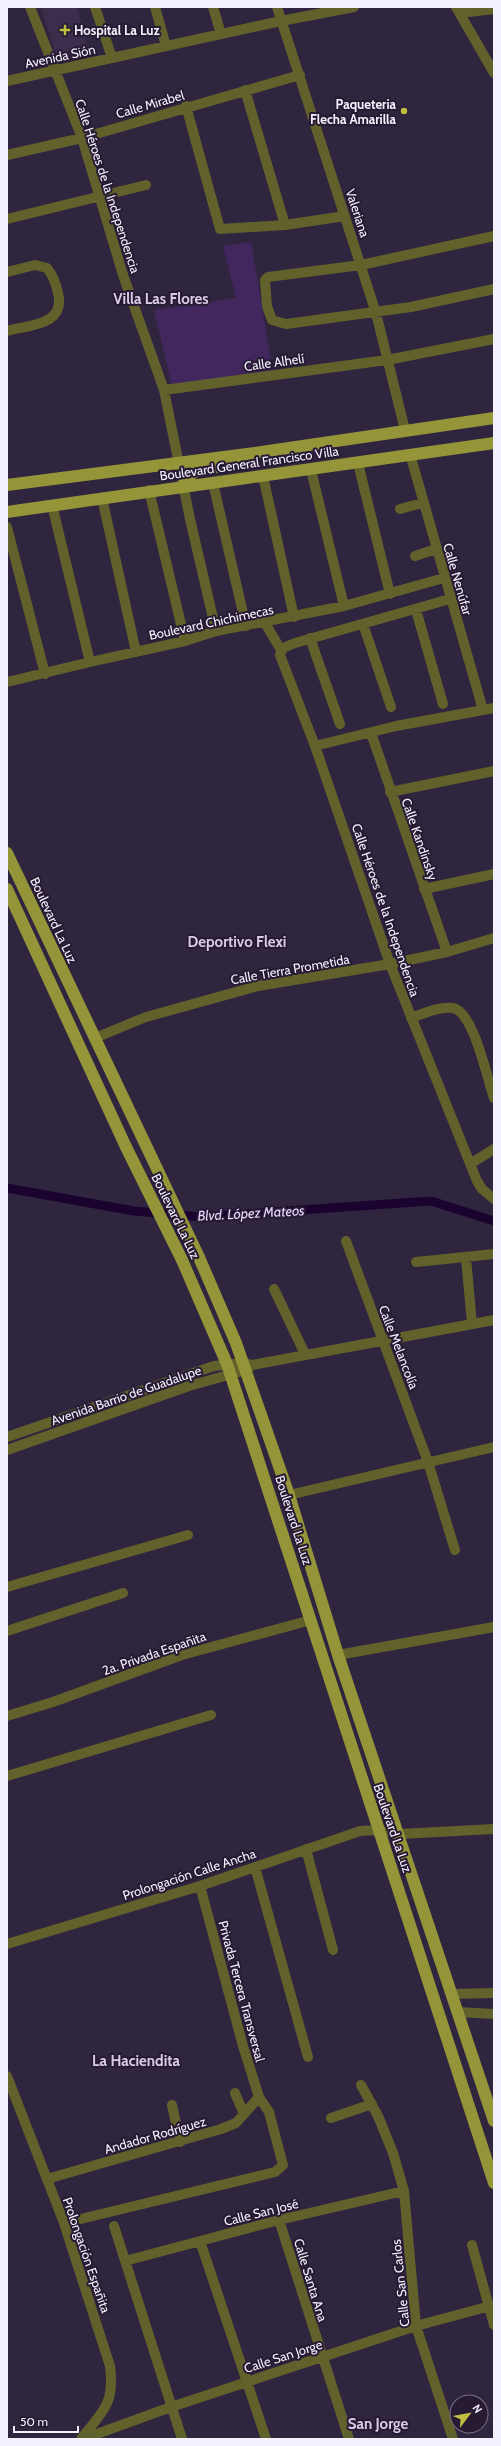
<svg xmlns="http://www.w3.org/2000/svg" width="501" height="2446" font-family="Cabin,sans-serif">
<rect width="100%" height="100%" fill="#30253e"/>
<!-- built -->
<path fill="#3b2d4c" d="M41,7H77L89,52L58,61Z"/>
<!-- green -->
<path fill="#41275d" d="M251,242L273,373L172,386L154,310L236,298L223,246Z"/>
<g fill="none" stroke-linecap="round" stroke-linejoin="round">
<!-- canal -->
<path stroke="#1a032f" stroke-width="9" d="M7,1188L134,1211L201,1217L431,1201L494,1221"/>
<!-- minor -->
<path stroke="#61612b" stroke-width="10" d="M30,7L82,138L123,275L164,390L190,519L216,631
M95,7L112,58
M155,7L166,46
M213,7L221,34
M277,7L376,313L405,430
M456,7L494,73
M460,13L494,9
M7,81L281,21L354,7
M245,90L285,225
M186,106L220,229L285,225L345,216
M7,155L82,138L300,75
M7,219L146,185
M494,236L361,265L268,277L265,280L267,306L272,320L286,324L411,307L494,289
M7,272L35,265L47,268C53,275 56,284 58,293C66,325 30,325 7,331
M164,390L387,360L494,339
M410,454L483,710
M358,463L390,594
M311,470L344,606
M263,476L294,617
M213,483L246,626
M149,490L185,641
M102,498L136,652
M52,505L90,662
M400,509L422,503
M7,527L45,674
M415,556L436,549
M450,599L295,643L283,648L280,655L315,746L390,964L477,1181L482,1189L494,1199
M416,610L443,704
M265,623L281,650
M363,624L391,707
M310,638L340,724
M7,682L90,662L185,641L216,631L344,606L444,578
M371,733L447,952
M315,746L396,726L494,708
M390,792L494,771
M424,889L494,874
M411,1018C423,1014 439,1006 453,1008C474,1012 487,1079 494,1098
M95,1038L146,1017L258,986L390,964L447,952L494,938
M470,1164L494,1149
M346,1241L428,1462L455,1550
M466,1258L472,1324
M416,1262L494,1254
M274,1289L305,1354
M7,1437L214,1366L243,1363L252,1365L494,1320
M7,1450L189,1386L246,1370L251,1366
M289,1495L494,1447
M7,1587L188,1535
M7,1631L123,1593
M338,1655L494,1627
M7,1716L53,1702L182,1655L311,1620
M7,1776L211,1715
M306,1849L333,1950
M255,1867L308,2057
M7,1944L200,1886L360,1831L378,1830L399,1834L494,1829
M452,1994L494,1993
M458,2012L494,2014
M7,2076L64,2223L110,2366C115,2404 103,2411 81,2439
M361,2085L378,2116L393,2153L404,2191L416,2326L453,2439
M235,2093L244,2114
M172,2105L180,2142
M331,2118L372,2104
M47,2179L221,2129L236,2123L259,2097
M279,2220L349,2439
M64,2223L275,2172L283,2165L269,2112L259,2097L243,2046L200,1886
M114,2226L182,2439
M200,2241L266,2439
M472,2245L494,2325
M125,2261L279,2220L404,2191
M83,2439L171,2407L416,2326L494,2305"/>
<!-- major -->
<path stroke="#949439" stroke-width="12" d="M7,485L247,454L494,418
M183,486C198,455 222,477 245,456
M7,512L494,443
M7,853L198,1255L236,1343L289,1495L338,1655L494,2121
M7,889L126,1147L182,1260L227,1364L494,2183"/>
</g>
<!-- markers -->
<g fill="#bfbe41" stroke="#261b33" stroke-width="1.5">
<path d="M63 24h4v4h4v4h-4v4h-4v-4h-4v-4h4z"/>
<circle cx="404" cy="111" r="4"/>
</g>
<g text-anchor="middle" stroke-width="4" stroke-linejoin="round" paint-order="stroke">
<!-- poi labels -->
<g font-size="13" font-weight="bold" fill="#f5f0fd" stroke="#261b33" text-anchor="start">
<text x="74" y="35">Hospital La Luz</text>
<text x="396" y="109" text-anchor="end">Paqueteria<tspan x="396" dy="15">Flecha Amarilla</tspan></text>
</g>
<!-- street labels -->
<g font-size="13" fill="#f5f0fd" stroke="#261b33">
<text transform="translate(60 56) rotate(-12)" y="5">Avenida Sión</text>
<text transform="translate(150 104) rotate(-16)" y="5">Calle Mirabel</text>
<text transform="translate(108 186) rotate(72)" y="5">Calle Héroes de la Independencia</text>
<text transform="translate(358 213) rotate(72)" y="5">Valeriana</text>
<text transform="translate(274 362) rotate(-8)" y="5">Calle Alhelí</text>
<text transform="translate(249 463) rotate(-8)" y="5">Boulevard General Francisco Villa</text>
<text transform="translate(458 579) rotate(74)" y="5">Calle Nenúfar</text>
<text transform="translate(211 622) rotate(-12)" y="5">Boulevard Chichimecas</text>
<text transform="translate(420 839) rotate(71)" y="5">Calle Kandinsky</text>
<text transform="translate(386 910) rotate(71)" y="5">Calle Héroes de la Independencia</text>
<text transform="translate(54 920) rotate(65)" y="5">Boulevard La Luz</text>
<text transform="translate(290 969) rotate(-10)" y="5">Calle Tierra Prometida</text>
<text transform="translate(176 1216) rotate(64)" y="5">Boulevard La Luz</text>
<text transform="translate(399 1347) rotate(69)" y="5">Calle Melancolía</text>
<text transform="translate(126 1395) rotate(-19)" y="5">Avenida Barrio de Guadalupe</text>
<text transform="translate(294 1520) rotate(72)" y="5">Boulevard La Luz</text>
<text transform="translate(154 1653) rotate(-19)" y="5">2a. Privada Españita</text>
<text transform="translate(393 1828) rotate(71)" y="5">Boulevard La Luz</text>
<text transform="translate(189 1874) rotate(-18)" y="5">Prolongación Calle Ancha</text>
<text transform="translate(242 1991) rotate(75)" y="5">Privada Tercera Transversal</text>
<text transform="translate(155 2135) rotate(-16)" y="5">Andador Rodríguez</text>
<text transform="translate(261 2212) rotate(-14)" y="5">Calle San José</text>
<text transform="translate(87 2255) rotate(71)" y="5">Prolongación Españita</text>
<text transform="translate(311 2280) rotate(73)" y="5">Calle Santa Ana</text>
<text transform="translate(400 2283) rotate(-96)" y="5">Calle San Carlos</text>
<text transform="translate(283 2356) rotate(-18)" y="5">Calle San Jorge</text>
</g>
<!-- water labels -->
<g font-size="14" font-style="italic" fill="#e6d7fe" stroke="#261b33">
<text transform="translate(251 1213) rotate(-3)" y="5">Blvd. López Mateos</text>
</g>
<!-- quarter labels -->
<g font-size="15" font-weight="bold" fill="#d8cbeb" stroke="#261b33">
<text x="161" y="304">Villa Las Flores</text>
<text x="237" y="947">Deportivo Flexi</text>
<text x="136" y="2066">La Haciendita</text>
<text x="378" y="2429">San Jorge</text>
</g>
</g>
<!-- border -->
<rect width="501" height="2446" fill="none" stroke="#f5f0fd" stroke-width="16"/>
<!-- north arrow -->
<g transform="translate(469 2414) rotate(58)"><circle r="19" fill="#261b33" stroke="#797084"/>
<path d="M0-3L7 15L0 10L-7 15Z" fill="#bfbe41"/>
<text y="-6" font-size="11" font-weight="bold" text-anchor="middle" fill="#f5f0fd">N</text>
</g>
<!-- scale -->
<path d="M14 2426v6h64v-6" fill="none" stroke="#f5f0fd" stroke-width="2"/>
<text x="20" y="2426" font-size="12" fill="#f5f0fd" stroke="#261b33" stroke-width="3" paint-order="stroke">50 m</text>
</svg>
